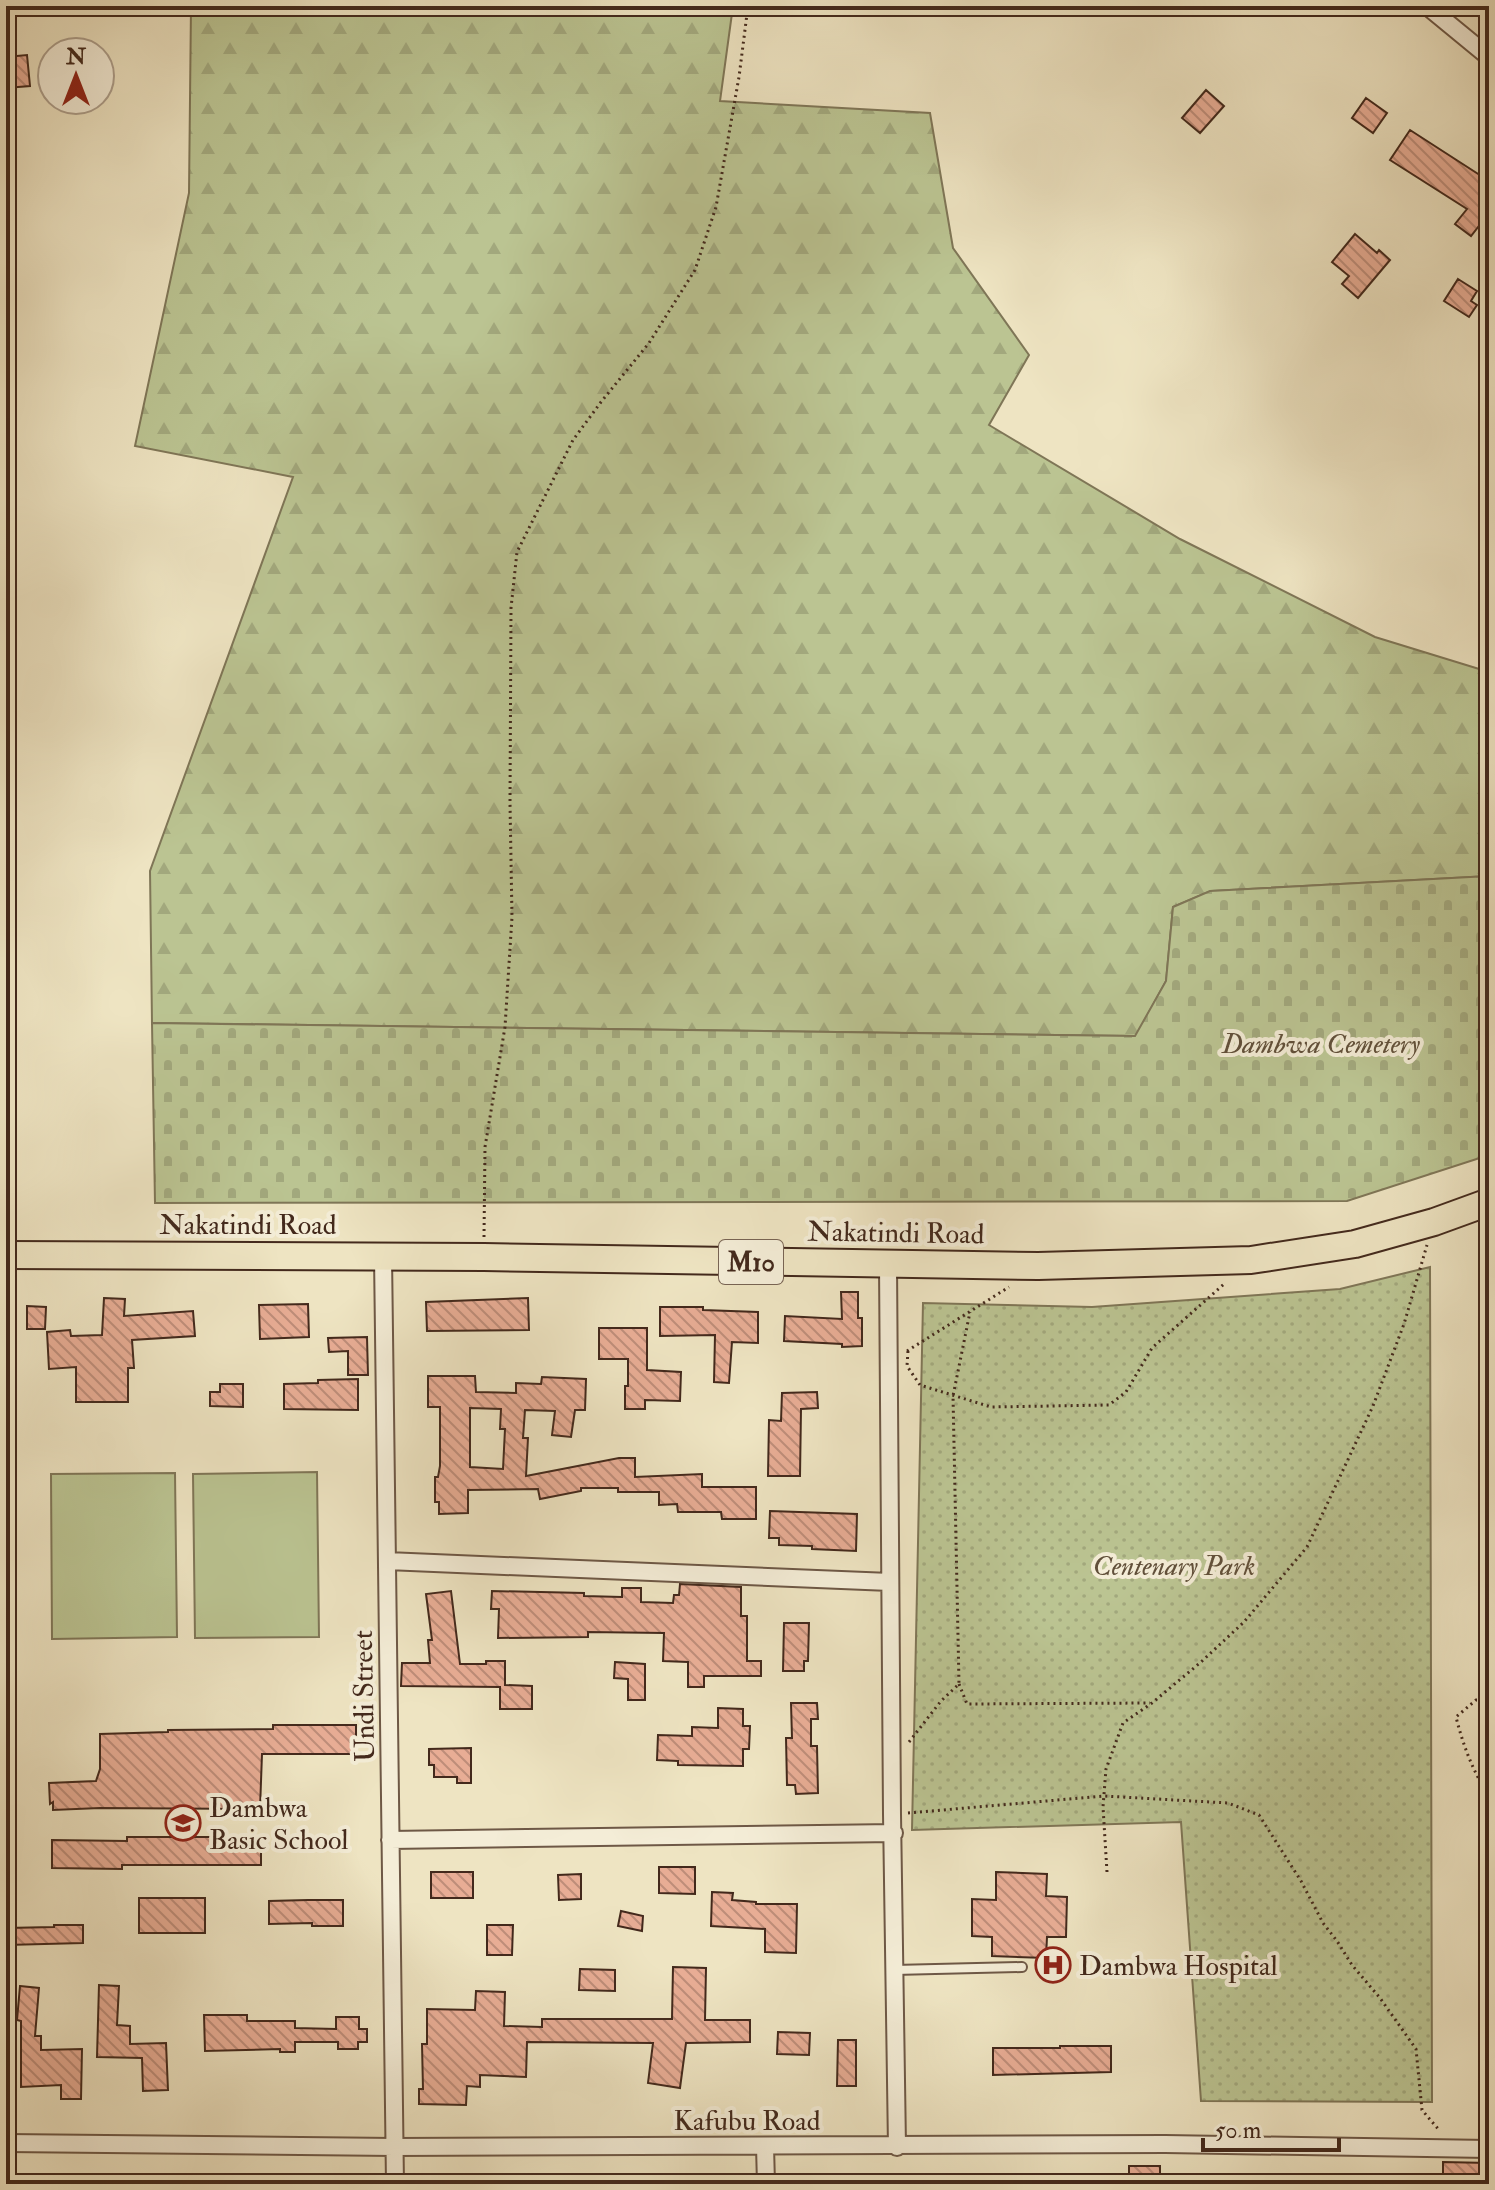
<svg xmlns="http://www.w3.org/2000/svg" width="1495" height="2190" font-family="'IM FELL Double Pica',serif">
<defs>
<pattern id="green-dots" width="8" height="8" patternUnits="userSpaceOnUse" patternTransform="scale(2)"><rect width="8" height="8" fill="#bbc492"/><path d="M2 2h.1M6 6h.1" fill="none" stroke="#a2a87d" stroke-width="1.8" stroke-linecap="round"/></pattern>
<pattern id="forest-firs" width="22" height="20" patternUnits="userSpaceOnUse" patternTransform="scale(2)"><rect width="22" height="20" fill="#bbc492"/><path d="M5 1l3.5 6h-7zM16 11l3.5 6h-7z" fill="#a2a87d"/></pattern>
<pattern id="cemetery-stones" width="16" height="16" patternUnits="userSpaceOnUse" patternTransform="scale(2)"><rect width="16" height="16" fill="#bbc492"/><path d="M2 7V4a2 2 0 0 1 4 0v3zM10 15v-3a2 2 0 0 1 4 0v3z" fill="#a2a87d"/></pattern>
<pattern id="building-back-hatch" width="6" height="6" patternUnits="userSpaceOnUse" patternTransform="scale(2)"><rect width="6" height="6" fill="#e8ad95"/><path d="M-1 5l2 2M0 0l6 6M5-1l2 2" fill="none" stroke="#be8d79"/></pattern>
</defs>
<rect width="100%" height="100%" fill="#eee4c2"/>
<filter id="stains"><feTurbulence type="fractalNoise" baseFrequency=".0025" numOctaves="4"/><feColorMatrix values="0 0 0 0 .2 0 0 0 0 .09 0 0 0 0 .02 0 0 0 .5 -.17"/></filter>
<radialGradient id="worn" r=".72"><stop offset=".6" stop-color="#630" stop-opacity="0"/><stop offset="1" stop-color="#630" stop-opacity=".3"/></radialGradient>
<!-- green -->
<path fill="url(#green-dots)" stroke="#7f7657" stroke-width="2" d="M1430,1267L1432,2102L1201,2101L1181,1822L912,1830L923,1303L1092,1307L1340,1289Z"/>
<!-- forest -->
<path fill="url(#forest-firs)" stroke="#7f7657" stroke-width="2" d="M191,6H733L720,101L930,113L953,248L1029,355L989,425L1180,539L1375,637L1489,672V876L1211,891L1173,907L1166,981L1136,1036L152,1023L150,871L293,477L135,446L189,193Z"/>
<!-- cemetery -->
<path fill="url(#cemetery-stones)" stroke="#7f7657" stroke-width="2" d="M1489,876V1155L1347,1201L155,1203L152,1023L1135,1036L1166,981L1173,907L1210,891Z"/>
<!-- pitch -->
<path fill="#bbc492" stroke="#7f7657" stroke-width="2" d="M317,1472L319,1637L195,1638L193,1474Z
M175,1473L177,1637L52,1639L51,1474Z"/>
<!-- building -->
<path fill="url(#building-back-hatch)" stroke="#43291c" stroke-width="2" fill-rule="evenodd" d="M27,55L30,86L6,88V57Z
M1206,90L1224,106L1200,133L1182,118Z
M1366,98L1387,113L1373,133L1352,118Z
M1410,130L1489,181V213L1471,236L1455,224L1467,209L1390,160Z
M1355,234L1377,253L1379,250L1390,260L1358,298L1342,284L1349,276L1332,262Z
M1458,279L1477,291L1471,301L1477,305L1469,317L1444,301Z
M841,1292H858V1318H862V1346L842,1347V1344L784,1341L785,1316L842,1319Z
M104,1298L125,1299L124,1316L193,1311L195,1336L132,1340L134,1368H128V1402H76V1367L49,1369L47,1332L70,1330L71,1336L102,1335Z
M528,1298L529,1330L427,1331L426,1302Z
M308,1304L309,1337L260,1339L259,1305Z
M27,1306L46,1307L45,1329H27Z
M660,1307H703V1310L758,1312V1343L732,1342L729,1383L714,1382L715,1335L660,1336Z
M599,1328H647V1370L681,1372L680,1401L645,1400V1409H625V1386H628V1359H599Z
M367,1337L368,1375H348V1351L329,1352L328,1338Z
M428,1376H475L476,1392L516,1393V1383L541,1384L542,1377L586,1379L585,1410H575L571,1437L552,1435L555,1411L525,1410L523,1438H528L526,1476L619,1458H635V1477L702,1474V1487H756V1519H722L721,1512H678L677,1504L659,1505V1492H618V1488H581V1491L540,1499L538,1489L468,1490V1513L439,1514V1502H435V1477H438L440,1466V1407H428ZM470,1408L501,1409L500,1429H505L503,1469L470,1467Z
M358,1379V1410L284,1409V1384L318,1383V1380Z
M220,1384H243V1407L210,1406V1392H220Z
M817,1392L818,1408L801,1409L800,1476H768L769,1420L781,1421L782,1393Z
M770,1511L857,1514L856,1551L812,1549V1546L779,1545V1538H769Z
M680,1584L741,1587V1616H747V1661H761V1676H704V1687H688V1662L663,1661L664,1633L588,1632V1637L498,1638L499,1609H491L492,1591L584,1593V1596L622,1597V1588H641V1602L673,1603L674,1595H679Z
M451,1591L460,1664H486V1661H505V1685L532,1686V1709H500V1687L401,1686L402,1663H430L428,1640H432L426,1594Z
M784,1623H809L808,1661H804V1671H783Z
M615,1662L645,1664V1700H628V1679L614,1678Z
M791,1703H817L818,1719H811V1746H817L818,1793L796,1794L795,1785H787L786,1738H792Z
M718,1708L743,1709V1726H750L749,1749H743V1766L678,1765V1761L657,1760L658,1735L692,1736V1727L718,1728Z
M273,1725H356V1754H262L260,1809L100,1808L53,1810V1802L50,1804L49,1783L96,1781L100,1769V1734L168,1732V1730L273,1729Z
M471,1748V1783H457V1777H434V1765H429V1749Z
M127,1837H261V1865H122V1869L52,1868V1840L127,1841Z
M659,1867H695V1894L659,1893Z
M431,1872H473V1898H431Z
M996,1872L1047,1874L1046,1896L1067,1897L1066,1937H1047L1046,1958L992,1956V1937L972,1936V1899L996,1900Z
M581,1874V1899L559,1900L558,1875Z
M712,1892L733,1893L732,1900L756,1902V1904H797L796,1953L765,1952V1929L711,1926Z
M139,1898H205V1933H139Z
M308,1900H343V1926H312V1923L269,1924V1901Z
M621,1911L643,1916L642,1931L618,1926Z
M54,1925H83V1943L6,1945V1928L54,1927Z
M487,1925H513L512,1955H487Z
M673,1967L706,1968L705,2020H750V2042L686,2043L680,2088L648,2083L653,2043L527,2042L526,2077L480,2075V2087L467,2086L466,2105L419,2104V2089H423L422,2044H427V2009L475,2010L476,1991L505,1992L504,2026L542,2027V2019H672Z
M580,1969L615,1970V1991L579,1990Z
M99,1985L119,1986L117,2025L130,2026V2044L166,2043L168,2090L143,2091L142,2058L97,2057Z
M20,1986L39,1988L35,2036H41V2050L82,2049L81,2099H61V2085L21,2087V2021L17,2020Z
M204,2015H247V2021H295V2028L336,2029V2017H359V2029H367V2042H358V2049H338V2042H295V2052H280V2049L205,2051Z
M778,2032L810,2033L809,2055L777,2054Z
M838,2040H856V2086H837Z
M1060,2046H1111V2072L993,2075V2048H1060Z
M1443,2162L1489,2163V2178L1443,2177Z
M1129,2166H1160V2184H1129Z"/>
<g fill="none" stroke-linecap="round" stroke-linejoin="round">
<defs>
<path id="service" d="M894,1970L1022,1967"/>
<path id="minor" d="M1427,6L1489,57
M383,1256L395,2184
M888,1264L892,1814L897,2147
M387,1561L890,1582
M390,1840L894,1833
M6,2143L394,2147L1165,2144L1489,2149
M765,2146L766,2184"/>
<path id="trunk" d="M6,1255L484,1257L1038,1266L1251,1260L1355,1244L1434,1222L1489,1202"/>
</defs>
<!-- service casing -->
<use href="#service" stroke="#6e5846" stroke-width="12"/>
<!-- minor casing -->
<use href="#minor" stroke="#6e5846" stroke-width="20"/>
<!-- trunk casing -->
<use href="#trunk" stroke="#43291c" stroke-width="30"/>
<!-- path -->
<path stroke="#43291c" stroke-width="3" stroke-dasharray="2 4" stroke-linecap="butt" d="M484,1237L485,1147L505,1027L512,917L510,803L511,608L517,552L573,440L601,402L649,343L695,270L716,207L739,77L748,6
M907,1351L1009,1287
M908,1351L907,1366L920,1385L991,1407L1109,1405L1126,1392L1152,1348L1224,1284
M959,1684L967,1704L1150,1703
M1489,1700H1476L1456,1717C1463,1745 1473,1772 1489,1796
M909,1742L941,1701L959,1684L953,1396L970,1312
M908,1813L1104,1796L1228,1803L1259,1815L1301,1881L1323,1923L1337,1941L1352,1965L1380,1998L1416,2049L1422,2110L1439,2130
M1107,1872L1103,1807L1106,1769L1123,1723L1152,1703L1201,1662L1244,1622L1307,1547L1373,1406L1404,1324L1427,1245"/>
<!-- service -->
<use href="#service" stroke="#f4edd7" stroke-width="8"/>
<!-- minor -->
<use href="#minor" stroke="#f4edd7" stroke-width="16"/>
<!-- trunk -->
<use href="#trunk" stroke="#eee4c2" stroke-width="26"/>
</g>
<!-- icons -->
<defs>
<symbol id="school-ring" viewBox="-11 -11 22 22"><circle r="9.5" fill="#f4edd7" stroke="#8f2418" stroke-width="1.5"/><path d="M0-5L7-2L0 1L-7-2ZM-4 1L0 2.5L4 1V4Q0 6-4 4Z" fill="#8f2418"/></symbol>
<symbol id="hospital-ring" viewBox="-11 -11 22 22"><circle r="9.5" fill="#f4edd7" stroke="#8f2418" stroke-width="1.5"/><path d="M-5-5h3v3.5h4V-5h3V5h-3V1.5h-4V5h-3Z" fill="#8f2418"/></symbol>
</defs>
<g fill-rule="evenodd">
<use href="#school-ring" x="163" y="1803" width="40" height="40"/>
<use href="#hospital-ring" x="1033" y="1945" width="40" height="40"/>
</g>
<g text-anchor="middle" stroke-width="8" stroke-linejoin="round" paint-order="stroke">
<!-- shield labels -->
<rect fill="#f4edd7" stroke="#786454" stroke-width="2" x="719" y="1240" width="64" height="44" rx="6"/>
<g font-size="26" font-weight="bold" fill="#43291c">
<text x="751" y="1271">M10</text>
</g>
<!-- park labels -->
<g font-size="28" font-style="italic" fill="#61503a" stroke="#f4edd7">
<text x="1321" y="1053">Dambwa Cemetery</text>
<text x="1174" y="1575">Centenary Park</text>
</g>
<!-- street labels -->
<g font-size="28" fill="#43291c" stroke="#f4edd7">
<text x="248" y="1234">Nakatindi Road</text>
<text transform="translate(896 1232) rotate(1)" y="10">Nakatindi Road</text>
<text transform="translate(363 1696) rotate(-91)" y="10">Undi Street</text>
<text x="747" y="2130">Kafubu Road</text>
</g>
<!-- poi labels -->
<g font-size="28" fill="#43291c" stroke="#f4edd7" text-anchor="start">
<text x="209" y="1817">Dambwa<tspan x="209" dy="32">Basic School</tspan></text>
<text x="1079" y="1975">Dambwa Hospital</text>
</g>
</g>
<!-- margin -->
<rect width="1495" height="2190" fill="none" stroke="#eee4c2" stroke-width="32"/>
<rect x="8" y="8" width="1479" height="2174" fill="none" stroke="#43291c" stroke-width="4"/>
<rect x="16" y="16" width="1463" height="2158" fill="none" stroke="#43291c" stroke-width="2"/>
<!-- north arrow -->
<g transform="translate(76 76)"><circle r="38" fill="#f4edd7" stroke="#ad9f8c" stroke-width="2"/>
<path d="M0-6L14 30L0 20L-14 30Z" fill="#8f2418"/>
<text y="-12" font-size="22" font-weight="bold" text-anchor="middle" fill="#43291c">N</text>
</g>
<!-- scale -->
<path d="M1203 2138v12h136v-12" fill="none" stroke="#43291c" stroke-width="4"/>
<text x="1215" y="2138" font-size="24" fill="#43291c" stroke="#f4edd7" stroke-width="6" paint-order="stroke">50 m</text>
<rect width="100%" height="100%" filter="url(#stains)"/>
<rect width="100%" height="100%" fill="url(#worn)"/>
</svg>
